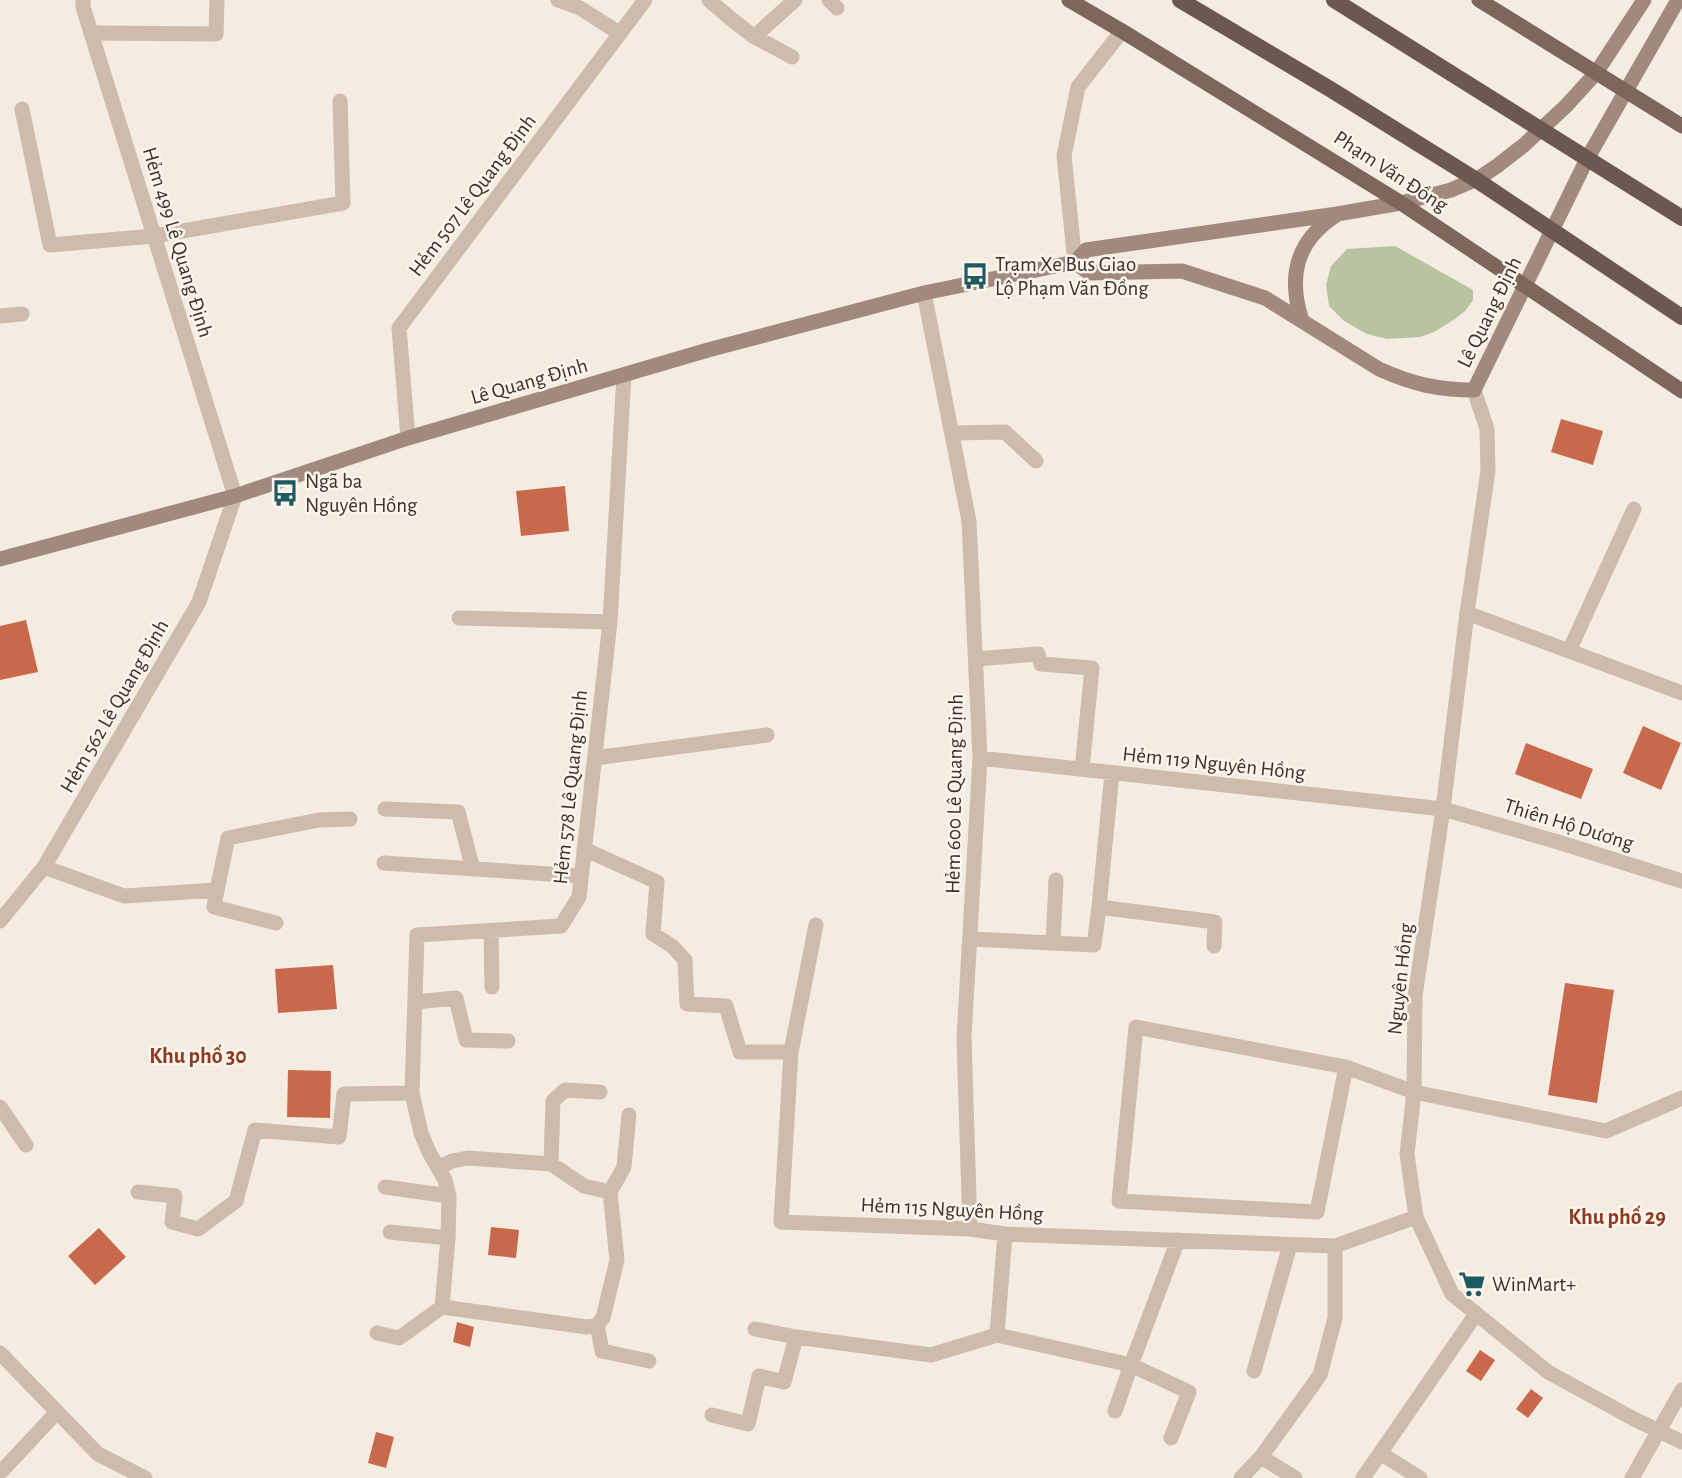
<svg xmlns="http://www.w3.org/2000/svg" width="1682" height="1478" font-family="'Alegreya Sans',sans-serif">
<rect width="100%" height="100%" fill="#f4ebe1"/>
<!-- green -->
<path fill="#b8c4a0" d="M1395,246L1473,290V300L1466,310L1455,319L1434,332L1420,337L1387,339L1367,334L1344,321L1329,306L1326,285L1331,266L1347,249Z"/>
<!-- building -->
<path fill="#c8694b" d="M1561,419L1603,431L1593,465L1551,452Z
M565,486L569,531L521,536L516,491Z
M26,620L38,672L0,680V626Z
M1643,726L1681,743L1661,790L1623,773Z
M1526,743L1593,769L1581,799L1515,774Z
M333,965L337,1009L278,1013L275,969Z
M1565,983L1614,990L1597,1103L1548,1095Z
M288,1070L331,1071L330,1118L287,1117Z
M491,1227L519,1230L516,1258L488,1255Z
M99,1228L126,1257L95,1285L68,1256Z
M457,1322L474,1327L470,1347L453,1342Z
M1480,1350L1495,1360L1481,1381L1466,1371Z
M1531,1389L1543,1398L1528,1418L1516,1409Z
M376,1432L394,1437L386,1468L368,1463Z"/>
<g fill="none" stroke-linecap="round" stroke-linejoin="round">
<!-- service -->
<path stroke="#cdbbac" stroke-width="15" d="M558,0L580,8L619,33
M709,0L730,18L753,36L792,57
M829,0L837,8
M91,33L216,34L217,0
M755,36L795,0
M22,109L50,245L154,236L343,203L340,101
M1075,262L1064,156L1078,87L1122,31
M924,293L969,521L980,758L964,1038L970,1229
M0,316L22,314
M952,433L1005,432L1036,461
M408,438L399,328L645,0
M1467,613L1682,693
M459,618L610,622
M1569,651L1634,509
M976,659L1038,654L1041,664L1092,668L1082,769
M595,758L767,735
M980,758L1443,809
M1112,773L1099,907L1215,922L1214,946
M385,809L458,812L473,869
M584,849L657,882L653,934L672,946L685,960L687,1004L726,1006L740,1052H791
M384,863L581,876
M44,867L124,896L217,890L228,838L319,820L350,819
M217,890L214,907L276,923
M0,921L44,867L199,602L235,496
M816,925L791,1052L781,1222L970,1229L1005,1234L1335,1246L1416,1217
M491,931L492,987
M971,939L1094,945L1099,907
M1053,943L1056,880
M415,1002L456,998L466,1040L508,1041
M1346,1067L1317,1212L1119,1201L1136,1027L1346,1067L1414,1092L1606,1131L1682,1098
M0,1107L26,1145
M551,1164L553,1101L565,1090L600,1092
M438,1168L452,1161L468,1158L551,1164L584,1186L610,1192L617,1260L603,1318L597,1325L587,1327L442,1307L448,1238L449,1196L445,1180L429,1152L421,1133L412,1093L417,935L561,926L579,897L610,622L624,375
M385,1187L449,1196
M138,1192L175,1196L172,1222L198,1229L236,1201L255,1130L339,1137L344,1094L412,1093
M610,1192L624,1167L629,1115
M390,1232L448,1238
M597,1325L602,1351L649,1361
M755,1329L796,1337L931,1355L997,1335L1131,1365L1178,1240
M377,1333L399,1338L442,1307
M997,1335L1005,1234
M0,1353L98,1454L145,1478
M1115,1411L1131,1365L1189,1392L1171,1438
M712,1415L748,1424L759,1376L784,1382L796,1337
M1380,1453L1420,1478
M1261,1457L1295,1478
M1241,1478L1261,1457L1320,1375L1335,1318V1246
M1363,1478L1476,1314
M1632,1478L1682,1390"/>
<!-- minor -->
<path stroke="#cdbbac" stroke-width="15" d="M83,0V7L235,496
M1443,809L1558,842L1682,881
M1254,1371L1290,1245
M0,1473L57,1412"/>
<!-- tertiary -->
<path stroke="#cdbbac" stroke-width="15" d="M1474,390L1487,429L1488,471L1467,613L1443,809L1415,996L1414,1092L1407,1154L1416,1217L1452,1294L1548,1372L1634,1419L1682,1442"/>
<!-- secondary -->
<path stroke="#a18a7d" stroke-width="15" d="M1075,262L1089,273L1182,271L1265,298L1379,369C1412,384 1438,390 1474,390L1587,159L1678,0
M1302,321C1288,278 1295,242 1335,216
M0,559L235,496L408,438L708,350L924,293L1075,262L1086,250L1337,214L1401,203L1451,190L1479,178L1497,166L1524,145L1566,106L1596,73L1644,0"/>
<!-- primary -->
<path stroke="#7d675c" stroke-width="15" d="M1069,0L1122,31L1401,203L1682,391
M1479,0L1682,126"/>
<!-- trunk -->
<path stroke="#6c584f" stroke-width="16" d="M1180,0L1330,89L1475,179L1682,317
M1334,0L1682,218"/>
</g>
<!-- icons -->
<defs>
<symbol id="bus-bare" viewBox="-9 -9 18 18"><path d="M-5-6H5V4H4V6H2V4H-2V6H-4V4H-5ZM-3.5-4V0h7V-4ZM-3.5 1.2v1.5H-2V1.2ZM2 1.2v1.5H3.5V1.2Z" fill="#1f5a5e" stroke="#fbf5ee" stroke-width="2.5" paint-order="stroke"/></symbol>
<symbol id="supermarket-bare" viewBox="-9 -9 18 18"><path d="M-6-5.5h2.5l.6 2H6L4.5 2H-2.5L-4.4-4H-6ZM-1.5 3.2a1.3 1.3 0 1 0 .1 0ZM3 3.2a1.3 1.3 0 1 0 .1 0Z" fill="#1f5a5e" stroke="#fbf5ee" stroke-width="2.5" paint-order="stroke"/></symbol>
</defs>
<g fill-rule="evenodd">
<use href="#bus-bare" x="956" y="257" width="38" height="38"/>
<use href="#bus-bare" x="266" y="474" width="38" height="38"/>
<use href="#supermarket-bare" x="1453" y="1265" width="38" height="38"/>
</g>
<g text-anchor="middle" stroke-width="5" stroke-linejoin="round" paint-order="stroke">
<!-- street labels -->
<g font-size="21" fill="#3b302b" stroke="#fbf5ee">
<text transform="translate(1391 171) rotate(33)" y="7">Phạm Văn Đồng</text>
<text transform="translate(472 195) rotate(-53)" y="7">Hẻm 507 Lê Quang Định</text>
<text transform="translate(178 242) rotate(73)" y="7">Hẻm 499 Lê Quang Định</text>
<text transform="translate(1489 312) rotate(-64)" y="7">Lê Quang Định</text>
<text transform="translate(529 381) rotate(-16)" y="7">Lê Quang Định</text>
<text transform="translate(114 706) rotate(-60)" y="7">Hẻm 562 Lê Quang Định</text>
<text transform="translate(1214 763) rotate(6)" y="7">Hẻm 119 Nguyên Hồng</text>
<text transform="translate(570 787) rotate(-84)" y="7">Hẻm 578 Lê Quang Định</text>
<text transform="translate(954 794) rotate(-89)" y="7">Hẻm 600 Lê Quang Định</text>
<text transform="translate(1569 824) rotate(17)" y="7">Thiên Hộ Dương</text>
<text transform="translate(1400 979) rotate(-84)" y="7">Nguyên Hồng</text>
<text transform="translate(952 1209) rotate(3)" y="7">Hẻm 115 Nguyên Hồng</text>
</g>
<!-- poi labels -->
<g font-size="21" fill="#3b302b" stroke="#fbf5ee" text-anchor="start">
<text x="995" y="271">Trạm Xe Bus Giao<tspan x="995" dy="24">Lộ Phạm Văn Đồng</tspan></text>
<text x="305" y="488">Ngã ba<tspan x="305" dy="24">Nguyên Hồng</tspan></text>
<text x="1492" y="1291">WinMart+</text>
</g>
<!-- neighbourhood labels -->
<g font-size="22" font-weight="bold" fill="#8c3b22" stroke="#fbf5ee">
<text x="198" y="1063">Khu phố 30</text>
<text x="1617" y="1224">Khu phố 29</text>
</g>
</g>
</svg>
